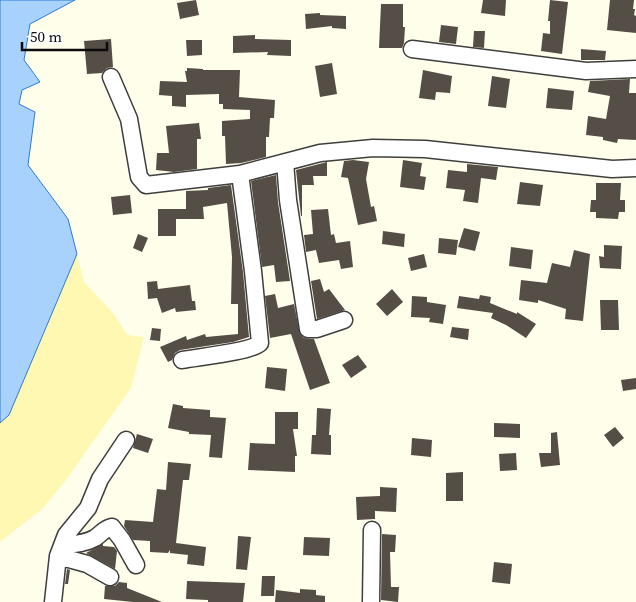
<svg xmlns="http://www.w3.org/2000/svg" width="636" height="602" font-family="'Source Serif 4',serif">
<rect width="100%" height="100%" fill="#fffeea"/>
<!-- sand -->
<path fill="#fff8b2" d="M77,254L84,282L114,314L127,335L144,337L131,388L63,484L42,509L0,542V423L9,415Z"/>
<!-- water -->
<path fill="#a8d2fc" stroke="#287ddb" d="M0,0H75L30,24L24,60L40,82L22,90L19,104L35,112L28,165L68,219L77,254L9,415L0,423Z"/>
<!-- building -->
<path fill="#554e47" d="M196,0L199,15L180,19L177,3Z
M483,0H506L505,16L481,13Z
M550,0L568,2L562,54L541,51L543,33L550,34V21H548Z
M610,0H634L633,9H635L634,15L636,16V33L607,30Z
M381,4H403V27H405L404,43L402,48H379Z
M320,13V15L346,16V29L332,28V26L306,29L305,14Z
M441,25L458,27L456,44L439,42Z
M474,31H485L484,48L473,47Z
M255,35V39L291,40V56L267,55L268,52L233,53V36Z
M111,39L113,67L107,68L102,73L87,74L84,41Z
M186,40H202V55L187,56Z
M581,49L606,51L605,60H581Z
M332,63L337,94L320,97L315,66Z
M187,68L203,69V70H240L239,97L275,100L274,118H270L269,137H266V157L241,163L226,164L225,136H222V121L250,119V110L223,109V104H219V94L186,95V107L172,106V96L159,95L160,81L187,82L185,71H187Z
M423,70L452,76L450,93L436,92L435,100L419,98Z
M492,76L510,79L506,108L488,106Z
M630,79L629,93H636V140L618,139L617,143L603,140V137L586,135L588,116L606,119L610,96L588,92L590,81Z
M548,88L574,91L572,110L546,108Z
M199,123L201,139H197V169L174,172L156,170L157,153H169L166,126Z
M353,160L369,162L366,179L371,207L374,206L377,221L358,225L348,178L341,177L344,161Z
M403,160L422,163L420,176L426,177L424,190L400,187Z
M327,162V176H313L314,185H302V216H301L296,170Z
M467,164L498,167L496,180L481,178L478,203L463,201L465,190L446,188L448,170L467,172Z
M276,175L278,202L290,281L276,282L274,265L262,267L251,181Z
M520,182L543,185L540,206L517,204Z
M596,183H621L620,200H625V212H619L618,219L596,218V212H590L591,200H596Z
M231,185L243,272L249,337L233,342L180,350L175,353L172,360L168,362L160,347L186,336L187,340L205,334L206,337L238,334V304H231L232,257L227,203L203,207L204,219H176V236H158V209H186V191L208,190V188Z
M130,195L132,213L113,215L111,197Z
M328,209L331,235L334,234L336,243L350,241L353,267L341,269L339,260L319,263L316,250L306,252L304,235L313,234L311,210Z
M464,228L480,232L475,251L458,247Z
M383,231L405,234L404,247L382,244Z
M138,234L148,238L142,252L133,248Z
M439,238L458,240L456,255L438,253Z
M604,245L622,246L621,269L600,268L599,256L604,257Z
M511,247L533,250L531,269L509,266Z
M574,250L590,254L583,321L565,319L566,309L538,300V303L519,300L521,280L547,283L552,263L570,267Z
M424,254L427,267L411,271L408,258Z
M320,279L324,292L329,289L345,310L317,319L311,281Z
M157,281L158,289L190,285L192,301H195L196,310L176,312L175,308L162,313L157,298L148,299L147,282Z
M392,289L403,302L387,316L376,304Z
M275,294L278,308L294,304L300,334L304,338L314,339L330,383L310,390L291,334L270,338L265,296Z
M480,295L491,297L490,303L517,314V312L536,324L526,338L506,325L491,318L493,313L457,308L459,296L479,299Z
M412,296L427,297V302L446,305L443,324L429,322L430,318L411,317Z
M600,300H618L619,330H601Z
M452,327L469,329L468,340L450,337Z
M152,328L161,329L160,341L150,340Z
M358,355L367,367L351,378L342,365Z
M267,367L287,369L285,391L265,388Z
M636,378V389L623,391L621,380Z
M173,404L183,406V408L210,410V417L226,418L222,458L209,457L211,435L189,434V432L168,428Z
M317,408L331,409L329,435H331V455L311,454L312,435H316Z
M275,412H298V429H293L297,456H295V472L248,470L250,443L275,444Z
M494,423L520,424V438L494,437Z
M615,427L624,438L613,447L604,435Z
M557,432L560,465L541,467L539,453H551V433Z
M137,434L153,439L148,453L133,448Z
M412,438L432,440L431,457L411,455Z
M516,453L517,470L500,471L499,454Z
M168,462L191,464L189,480H183L176,543L206,547L204,566L187,564L188,555L170,553V550L168,553L150,552V541L133,540L124,526L125,520L153,522L157,489L166,490Z
M463,472V501H446V473Z
M380,487L397,488L396,512L375,511V519L357,520L356,497L380,496Z
M382,534L396,535L395,552H390L391,587H399L398,602L381,600Z
M238,536L251,537L247,570L236,569Z
M304,537L330,538L329,556L303,555Z
M103,544V546L114,547L117,551L115,569L86,553Z
M494,562L512,564L510,584L492,582Z
M67,569L70,570L68,584H65Z
M262,576H275L274,596H261Z
M187,581L245,583L243,602H208V600L186,599Z
M119,582L127,583V588L162,602H133L104,599L105,586H115Z
M300,589L316,590V595L325,596V602H275L276,590L300,593Z"/>
<g fill="none" stroke-linecap="round" stroke-linejoin="round">
<defs>
<path id="minor" d="M412,49L586,71L636,69
M111,77L129,119L139,177L146,185L240,174L320,153L373,148L425,149L612,169L636,168
M285,162L288,200L308,329H317L344,320
M182,360C197,357 251,352 260,343L253,271L240,174
M62,545C73,544 85,544 95,538C101,534 105,528 112,527L122,540L136,565
M58,556L87,564L110,577
M53,602L58,556L66,535L88,508L100,479L126,440
M371,602L372,530"/>
</defs>
<!-- minor casing -->
<use href="#minor" stroke="#3e3e3e" stroke-width="19"/>
<!-- minor -->
<use href="#minor" stroke="#fff" stroke-width="16"/>
</g>
<!-- scale -->
<path d="M22 42v8h85v-8" fill="none" stroke="#0b0b0b" stroke-width="2.5"/>
<text x="30" y="42" font-size="15" fill="#0b0b0b" stroke="#ffffff" stroke-width="4" paint-order="stroke">50 m</text>
</svg>
